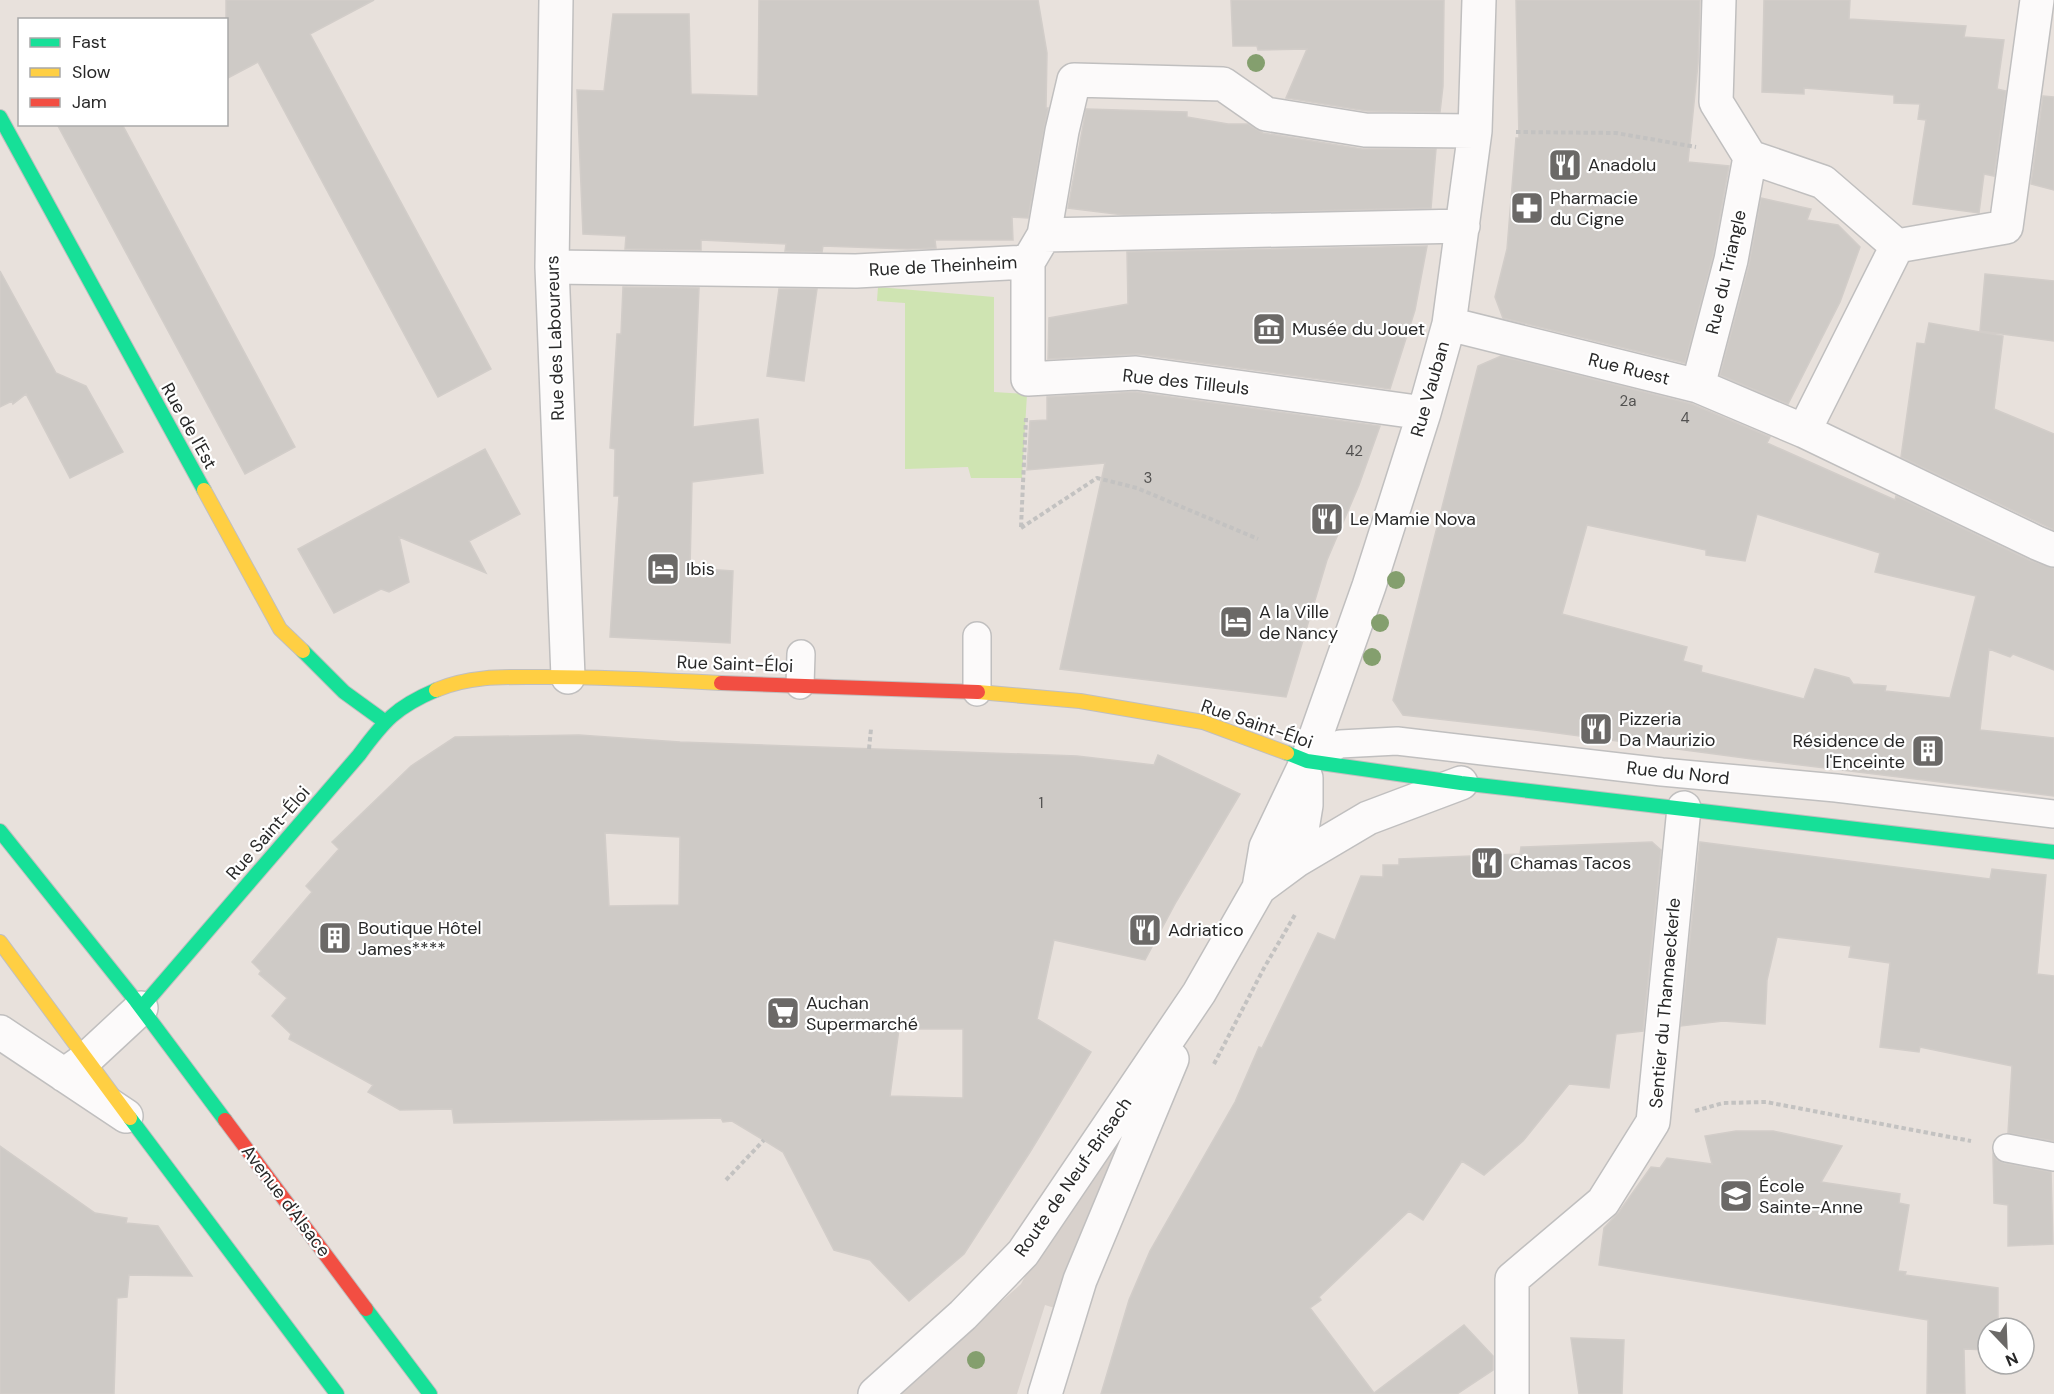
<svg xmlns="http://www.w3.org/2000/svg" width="2054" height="1394" font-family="'DM Sans',sans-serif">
<rect width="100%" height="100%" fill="#e8e1dc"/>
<!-- green -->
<path fill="#cfe4b2" d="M878,287L994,297V392L1027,394L1022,478H971L968,467L905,469V303L877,301Z"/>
<!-- plaza -->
<path fill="#d8d1cc" d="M1115,1133L1127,1134L1087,1219L1058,1309L1045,1305L1017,1394H896L1021,1284L1042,1245Z"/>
<!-- building -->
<path fill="#cecac6" stroke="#d2cdc9" stroke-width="1.5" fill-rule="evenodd" d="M226,0H374L310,34L491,369L438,397L258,62L226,79Z
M759,0H1038L1047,53L1046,108H1048L1028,218L1012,217L1013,240H935L936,248L908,249L823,246L822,252L785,251L786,244L701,240V250L625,249L626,236L583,234L577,90L604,91L613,14H689L691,94L758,96Z
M1231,0H1444L1443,86L1440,112L1367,111L1286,98L1307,49L1258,50L1257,46H1233Z
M1516,0H1700L1698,64L1688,162L1729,166L1713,256L1685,363L1503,318L1495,297L1507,249L1516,138H1519Z
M1764,0H1850L1849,19L1966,26L1964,37L2004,40L1997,89L2006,91L1994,176L1984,174L1979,213L1913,204L1926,120L1918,119L1920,104L1894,103V95L1804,88V94L1762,92Z
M2043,96L2054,97V190L2031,184Z
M1086,109L1187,112V117L1228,124H1248L1263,133L1362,149H1436L1431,208L1124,215L1068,208Z
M57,124H122L295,447L245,474Z
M1761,198L1811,209L1807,220L1838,225L1860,247L1840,302L1788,404L1720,375L1749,265Z
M1427,246L1415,310L1390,389L1138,354L1048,359L1049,318L1128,304L1127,252Z
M0,271L56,373L86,386L123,452L70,478L26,394L13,404L12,401L0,407Z
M1985,274L2054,281V341L1980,331Z
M623,287L699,288L693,427L758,419L763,473L692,482L690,568L733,571L730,643L610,637L619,496H614L615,449L610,448L617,334H621Z
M779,289H817L804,381L767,376Z
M1929,323L2003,336L1994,409L2054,434V530L1901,457L1917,343L1925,344Z
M1501,356L1692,404L1770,437L1767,443L1895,500L1896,496L2029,560L2054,568V670L2013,654L2010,657L1989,649L1980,730L2054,738V796L1752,759L1535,730L1403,715L1393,700L1478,366ZM1757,514L1880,553L1875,572L1976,596L1950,698L1885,691L1886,686L1853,684L1849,678L1815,669L1804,699L1701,672L1702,666L1683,661L1687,647L1562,614L1587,525L1706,550V555L1745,561Z
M1135,392L1380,426L1359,485L1327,560L1286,697L1060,669L1105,463L1027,470L1030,421L1047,420V397Z
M485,449L520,514L469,541L486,573L399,537L409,582L389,592L381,589L334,613L298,549Z
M579,735L680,742L1077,756L1154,765L1158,755L1240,794L1176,902L1145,960L1054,940L1037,1019L1091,1052L1030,1152L964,1254L909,1301L870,1260L834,1250L783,1152L732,1121L723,1122L721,1118L454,1123L452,1109L400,1110L368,1092L373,1085L289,1039L291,1034L272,1016L287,998L259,974L261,971L252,962L312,892L306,886L339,849L332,842L411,766L455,737ZM605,833L680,837L679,905L609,906ZM899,1029H963V1098L890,1096Z
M1652,842L1661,850L1643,1031L1616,1034L1609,1088L1569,1084L1523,1141L1484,1175L1462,1161L1423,1220L1409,1211L1319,1297L1321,1300L1310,1308L1374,1393L1464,1325L1493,1356V1370L1457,1394H1101L1129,1300L1150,1251L1235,1102L1259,1047L1262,1048L1318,933L1335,940L1361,876L1383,877V865H1399V859L1520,854L1521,847Z
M1700,842L1990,879L1992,869L2046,875L2037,974L2054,976V1141L2008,1133L2012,1066L1920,1047L1919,1052L1880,1047L1890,963L1849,957L1851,946L1777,937L1767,980L1765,1024L1723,1021L1681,1026Z
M1736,1131H1773L1842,1146L1821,1182L1900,1194L1899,1203L1909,1205L1898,1271L1906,1272L1905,1275L1998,1288V1328H1988V1350L1964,1349L1965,1394H1927L1928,1320L1599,1265L1604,1228L1619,1212L1651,1167L1660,1168L1667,1158L1712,1164L1705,1136Z
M0,1146L95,1213L127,1218L126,1223L158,1226L192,1276L129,1275L127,1297L117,1298L114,1394H0Z
M1993,1155L1997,1160L2004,1163L2051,1172L2053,1244L2008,1246V1205L1994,1203Z
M1571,1338L1624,1340L1622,1394H1579Z"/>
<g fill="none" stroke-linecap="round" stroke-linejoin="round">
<defs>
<path id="lane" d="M800,685L801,654
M977,692V636
M1307,761L1340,744L1397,741L1662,772L1836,788L2054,814
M2007,1148L2054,1157"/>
<path id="street" d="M556,0L552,267L568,677
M1719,0L1716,102L1750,157L1823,182L1897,246L1804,431
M1044,235L1463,226
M1897,246L2006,227L2037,0
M1028,262L1044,235L1062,131L1074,80L1223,84L1266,114L1365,130L1475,131
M1028,262V379L1136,373L1424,413
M552,267L856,271L1028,262
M1449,324L1698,386L1804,431L2037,543L2054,550
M1698,386L1731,260L1750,157
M1297,860L1306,805V778
M1259,888L1297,860L1368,818L1461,783
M0,1032L126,1116
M64,1075L85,1060L141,1008
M875,1394L963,1315L1023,1253L1199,993L1259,888L1266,847L1307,761L1369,586L1424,413L1449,324L1475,131L1479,0
M1045,1394L1080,1280L1172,1059
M1512,1394V1279L1603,1202L1653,1122L1684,808"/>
<path id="fast" d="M0,117L204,490
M303,651L344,692L384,721
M1287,753L1307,761L1461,783L2054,852
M0,831L136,1001L225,1120
M141,1008L359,755C384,721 396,707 436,690
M130,1118L337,1394
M366,1309L430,1394"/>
<path id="slow" d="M204,490L280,629L303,651
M436,690C471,675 508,677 545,677C604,677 663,680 721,683
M978,692L1080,701L1203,722L1287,753
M0,942L130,1118"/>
<path id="jam" d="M721,683L978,692
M225,1120L366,1309"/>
</defs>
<!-- lane casing -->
<use href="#lane" stroke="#c0bfbf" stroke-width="30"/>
<!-- street casing -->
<use href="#street" stroke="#c0bfbf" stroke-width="36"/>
<!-- fast casing -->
<use href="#fast" stroke="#c0bfbf" stroke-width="16"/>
<!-- slow casing -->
<use href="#slow" stroke="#c0bfbf" stroke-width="16"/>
<!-- jam casing -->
<use href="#jam" stroke="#c0bfbf" stroke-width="16"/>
<!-- path -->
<path stroke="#c3c2c1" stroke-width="4" stroke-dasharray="4.5 3" stroke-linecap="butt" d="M1516,132L1616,133L1696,147
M1021,527L1026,418
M1021,528L1097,478L1137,488L1258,539
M869,749L871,729
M1214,1064L1264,968L1296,913
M1695,1111L1723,1103L1766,1102L1971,1141
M726,1180L764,1140"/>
<!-- lane -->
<use href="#lane" stroke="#fcfafa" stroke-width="27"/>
<!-- street -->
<use href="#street" stroke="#fcfafa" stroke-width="33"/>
<!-- fast -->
<use href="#fast" stroke="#16e098" stroke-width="14"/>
<!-- slow -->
<use href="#slow" stroke="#ffcf43" stroke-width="14"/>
<!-- jam -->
<use href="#jam" stroke="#f24e42" stroke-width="14"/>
</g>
<!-- trees -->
<g fill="#849f6e">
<circle cx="1256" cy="63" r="9"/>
<circle cx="1396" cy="580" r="9"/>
<circle cx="1380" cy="623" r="9"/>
<circle cx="1372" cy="657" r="9"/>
<circle cx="976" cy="1360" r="9"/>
</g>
<!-- icons -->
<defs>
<symbol id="restaurant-square" viewBox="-11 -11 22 22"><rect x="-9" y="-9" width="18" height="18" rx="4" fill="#6b6967" stroke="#fff"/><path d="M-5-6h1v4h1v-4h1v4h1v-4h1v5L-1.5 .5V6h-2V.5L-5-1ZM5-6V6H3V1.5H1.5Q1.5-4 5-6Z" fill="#fff"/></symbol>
<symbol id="pharmacy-square" viewBox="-11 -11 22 22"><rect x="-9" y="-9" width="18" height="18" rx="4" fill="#6b6967" stroke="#fff"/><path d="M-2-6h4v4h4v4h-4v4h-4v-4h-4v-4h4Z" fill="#fff"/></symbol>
<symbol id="museum-square" viewBox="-11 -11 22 22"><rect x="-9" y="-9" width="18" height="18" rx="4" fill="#6b6967" stroke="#fff"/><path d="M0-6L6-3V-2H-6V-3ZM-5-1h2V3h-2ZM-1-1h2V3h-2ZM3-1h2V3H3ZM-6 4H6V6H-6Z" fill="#fff"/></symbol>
<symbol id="hotel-square" viewBox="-11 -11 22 22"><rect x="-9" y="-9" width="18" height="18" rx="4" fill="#6b6967" stroke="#fff"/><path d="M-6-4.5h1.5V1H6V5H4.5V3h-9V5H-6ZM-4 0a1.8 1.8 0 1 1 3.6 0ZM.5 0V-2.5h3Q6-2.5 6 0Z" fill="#fff"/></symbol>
<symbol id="building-square" viewBox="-11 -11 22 22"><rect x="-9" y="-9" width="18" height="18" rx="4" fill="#6b6967" stroke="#fff"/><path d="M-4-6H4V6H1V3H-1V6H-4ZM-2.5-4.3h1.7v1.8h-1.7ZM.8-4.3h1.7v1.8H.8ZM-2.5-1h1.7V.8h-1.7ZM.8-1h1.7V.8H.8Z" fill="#fff"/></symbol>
<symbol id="supermarket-square" viewBox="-11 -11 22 22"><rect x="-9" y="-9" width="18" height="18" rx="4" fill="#6b6967" stroke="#fff"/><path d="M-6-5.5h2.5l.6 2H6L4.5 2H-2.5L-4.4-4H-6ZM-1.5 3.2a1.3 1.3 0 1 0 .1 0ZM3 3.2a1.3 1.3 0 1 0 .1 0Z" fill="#fff"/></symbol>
<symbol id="school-square" viewBox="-11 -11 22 22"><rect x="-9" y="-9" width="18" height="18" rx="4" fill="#6b6967" stroke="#fff"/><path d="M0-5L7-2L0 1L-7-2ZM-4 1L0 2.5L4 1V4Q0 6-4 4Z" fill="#fff"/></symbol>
</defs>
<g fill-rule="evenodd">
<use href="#restaurant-square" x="1546" y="146" width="38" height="38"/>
<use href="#pharmacy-square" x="1508" y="189" width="38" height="38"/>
<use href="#museum-square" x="1250" y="310" width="38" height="38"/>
<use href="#restaurant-square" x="1308" y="500" width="38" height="38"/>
<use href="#hotel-square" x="644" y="550" width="38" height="38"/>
<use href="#hotel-square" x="1217" y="603" width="38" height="38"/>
<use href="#restaurant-square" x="1577" y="710" width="38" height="38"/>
<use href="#building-square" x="1909" y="732" width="38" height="38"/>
<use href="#restaurant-square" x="1468" y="844" width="38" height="38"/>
<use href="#restaurant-square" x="1126" y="911" width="38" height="38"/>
<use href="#building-square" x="316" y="919" width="38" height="38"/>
<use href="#supermarket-square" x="764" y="994" width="38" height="38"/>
<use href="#school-square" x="1717" y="1177" width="38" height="38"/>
</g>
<g text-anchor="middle" stroke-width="4.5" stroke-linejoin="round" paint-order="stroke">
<!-- number labels -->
<g font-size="15" fill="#525150">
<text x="1628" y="406">2a</text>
<text x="1685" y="423">4</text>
<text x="1354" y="456">42</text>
<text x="1148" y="483">3</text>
<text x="1041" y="808">1</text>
</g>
<!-- poi labels -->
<g font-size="18" fill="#282828" stroke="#fff" text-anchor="start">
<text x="1588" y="171">Anadolu</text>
<text x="1550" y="204">Pharmacie<tspan x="1550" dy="21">du Cigne</tspan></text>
<text x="1292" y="335">Musée du Jouet</text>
<text x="1350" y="525">Le Mamie Nova</text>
<text x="686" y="575">Ibis</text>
<text x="1259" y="618">A la Ville<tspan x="1259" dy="21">de Nancy</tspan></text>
<text x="1619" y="725">Pizzeria<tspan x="1619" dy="21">Da Maurizio</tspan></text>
<text x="1905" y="747" text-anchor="end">Résidence de<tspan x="1905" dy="21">l'Enceinte</tspan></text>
<text x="1510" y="869">Chamas Tacos</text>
<text x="358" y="934">Boutique Hôtel<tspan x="358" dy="21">James****</tspan></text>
<text x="1168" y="936">Adriatico</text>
<text x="806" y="1009">Auchan<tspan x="806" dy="21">Supermarché</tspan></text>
<text x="1759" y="1192">École<tspan x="1759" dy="21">Sainte-Anne</tspan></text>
</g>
<!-- street labels -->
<g font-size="18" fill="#282828" stroke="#fff">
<text transform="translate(943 266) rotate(-3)" y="6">Rue de Theinheim</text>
<text transform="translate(1726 272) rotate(-77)" y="6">Rue du Triangle</text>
<text transform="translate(555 338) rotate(-92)" y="6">Rue des Laboureurs</text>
<text transform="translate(1629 369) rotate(14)" y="6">Rue Ruest</text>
<text transform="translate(1186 382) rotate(6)" y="6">Rue des Tilleuls</text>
<text transform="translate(1430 389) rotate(-74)" y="6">Rue Vauban</text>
<text transform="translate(189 426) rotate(61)" y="6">Rue de l'Est</text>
<text transform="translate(735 664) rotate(2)" y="6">Rue Saint-Éloi</text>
<text transform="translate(1257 724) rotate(19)" y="6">Rue Saint-Éloi</text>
<text transform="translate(1678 773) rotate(6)" y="6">Rue du Nord</text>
<text transform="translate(268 833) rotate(-49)" y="6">Rue Saint-Éloi</text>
<text transform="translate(1665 1003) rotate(-85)" y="6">Sentier du Thannaeckerle</text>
<text transform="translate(1073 1177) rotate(-55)" y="6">Route de Neuf-Brisach</text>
<text transform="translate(286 1201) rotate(53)" y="6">Avenue d'Alsace</text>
</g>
</g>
<!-- legend -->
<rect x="18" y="18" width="210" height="108" fill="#ffffff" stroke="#a9a9a9" stroke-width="1.5"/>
<rect x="30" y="38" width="30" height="9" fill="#16e098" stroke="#a9a9a9" stroke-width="1.5"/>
<text x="72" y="48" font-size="18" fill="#282828">Fast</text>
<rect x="30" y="68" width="30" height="9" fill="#ffcf43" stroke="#a9a9a9" stroke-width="1.5"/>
<text x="72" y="78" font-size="18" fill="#282828">Slow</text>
<rect x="30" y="98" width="30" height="9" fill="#f24e42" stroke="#a9a9a9" stroke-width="1.5"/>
<text x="72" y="108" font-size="18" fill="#282828">Jam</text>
<!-- north arrow -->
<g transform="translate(2006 1346) rotate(157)"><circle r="28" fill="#ffffff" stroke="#a9a9a9" stroke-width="1.5"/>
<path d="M0-4.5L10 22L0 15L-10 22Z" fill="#6b6967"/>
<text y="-9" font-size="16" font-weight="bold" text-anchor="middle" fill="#282828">N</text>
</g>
</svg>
